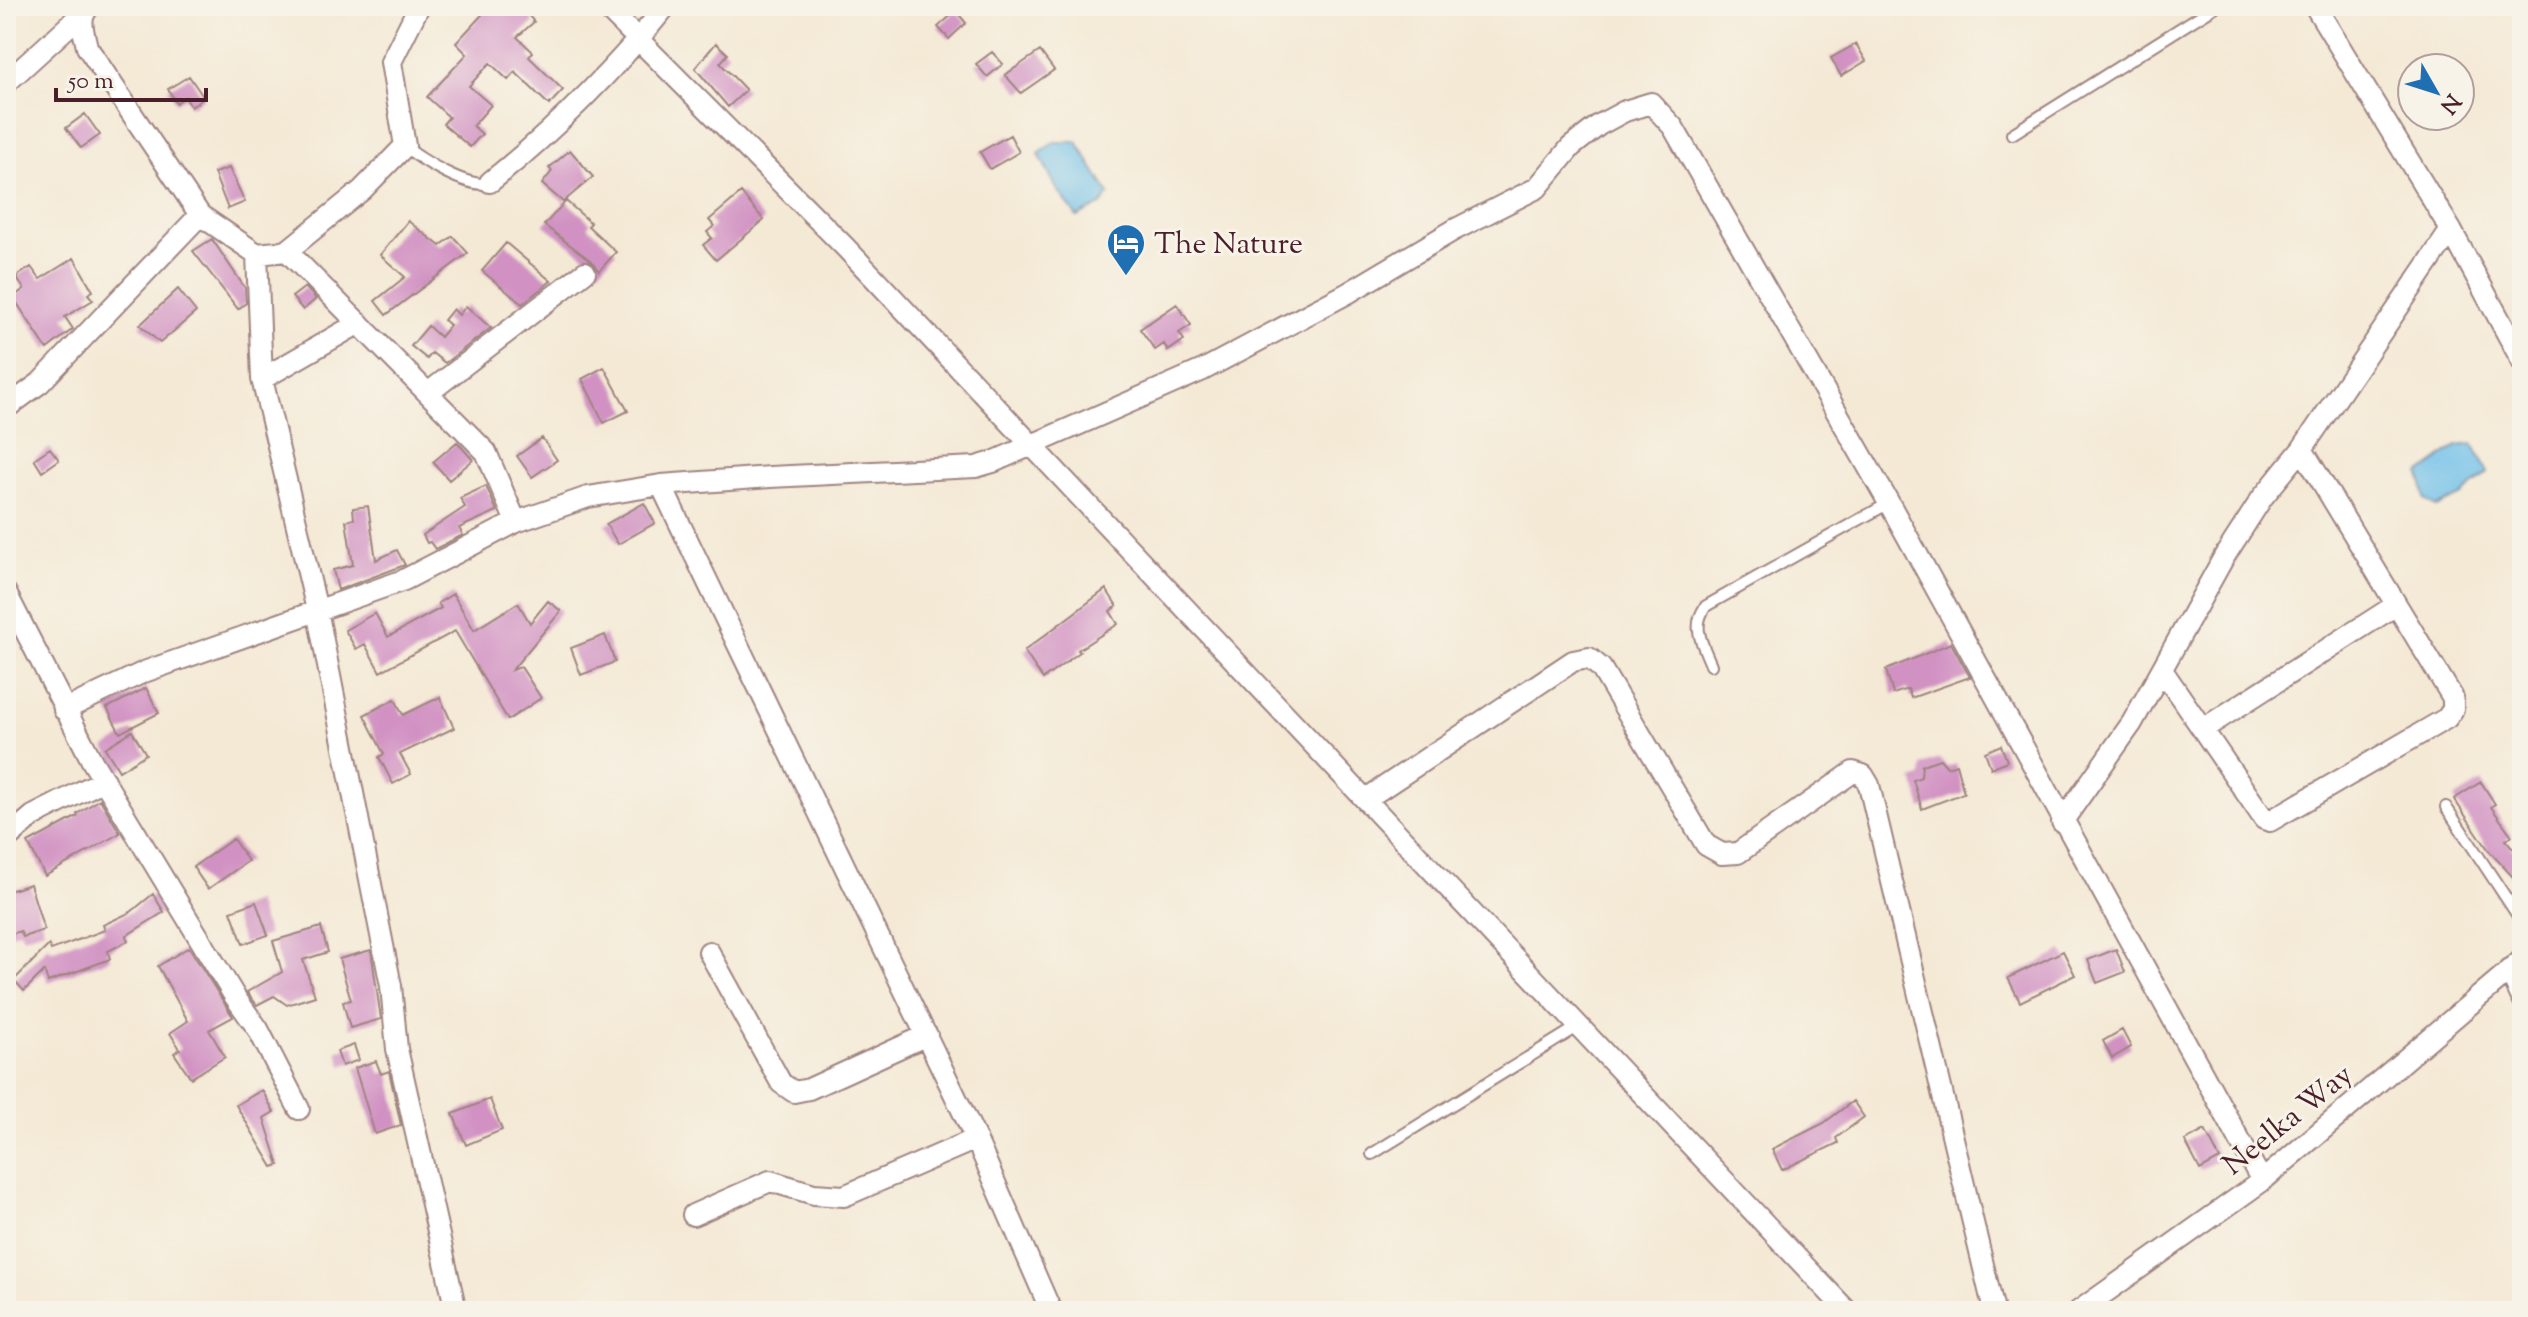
<svg xmlns="http://www.w3.org/2000/svg" width="2528" height="1317" font-family="'Sorts Mill Goudy',serif">
<rect width="100%" height="100%" fill="#f7f3e8"/>
<filter id="ink" filterUnits="userSpaceOnUse"><feTurbulence type="fractalNoise" baseFrequency=".0125" numOctaves="2"/><feDisplacementMap in="SourceGraphic" scale="16" xChannelSelector="R" yChannelSelector="G"/><feConvolveMatrix kernelMatrix="1 2 1 2 8 2 1 2 1" color-interpolation-filters="sRGB"/></filter>
<filter id="wash" filterUnits="userSpaceOnUse"><feTurbulence type="fractalNoise" baseFrequency=".006" numOctaves="4" result="noise"/><feDisplacementMap in="SourceGraphic" scale="32" xChannelSelector="R" yChannelSelector="G"/><feGaussianBlur stdDeviation="1.8" result="paint"/><feColorMatrix in="noise" values="0 0 0 0 0 0 0 0 0 0 0 0 0 0 0 0 0 1.4 0 .05"/><feComposite in="paint" operator="in"/></filter>
<g filter="url(#wash)">
<rect width="100%" height="100%" fill="#f4e9d5"/>
<!-- water -->
<path fill="#6dbfe9" stroke="#5c6f8a" stroke-width="2" d="M1054,142H1077L1109,194L1101,205L1077,217L1057,189L1039,154Z
M2473,444L2488,473L2461,496L2436,507L2425,500L2420,474L2457,446Z"/>
<g id="blocks">
<!-- building -->
<path fill="#d192c3" d="M490,6H541L529,16L534,22L517,37L533,52L529,57L563,90L549,105L515,72L508,80L490,63L469,86L491,105L473,126L482,134L470,147L443,124L449,117L427,97L467,54L456,43Z
M956,11L966,23L949,39L938,27Z
M716,43L728,54L720,63L746,90L728,107L695,68Z
M1856,44L1866,61L1841,76L1831,58Z
M1040,51L1054,70L1021,93L1005,75Z
M992,52L1003,64L987,77L976,64Z
M189,76L204,98L191,107L185,97L176,103L168,89Z
M85,114L100,135L81,148L66,128Z
M1010,135L1019,152L990,169L980,152Z
M570,150L593,177L563,202L542,184L552,171L549,168Z
M229,168L245,202L228,209L214,173Z
M741,193L764,220L716,260L703,245L712,238L707,232L714,226L709,220Z
M566,201L591,223L588,226L616,252L599,271L595,264L544,225Z
M408,221L440,246L453,236L468,253L386,315L375,301L405,277L380,255Z
M212,239L245,288L246,303L238,309L193,251Z
M506,243L551,281L522,304L482,271Z
M74,258L93,291L88,294L93,300L65,317L73,329L47,349L13,297L24,289L16,277L31,267L40,279Z
M305,287L316,299L303,310L292,297Z
M178,289L196,312L160,343L140,325Z
M1177,304L1191,325L1179,333L1184,340L1168,351L1164,344L1155,350L1140,329Z
M466,306L491,328L445,363L432,353L427,359L411,346L428,326L440,337L450,325L444,320L453,309L459,315Z
M604,367L628,411L604,423L582,379Z
M542,438L557,460L532,477L517,456Z
M457,442L473,460L449,480L433,462Z
M50,448L59,460L42,472L34,459Z
M486,486L497,511L459,528L463,535L435,549L430,542L427,543L423,535L465,507L460,498Z
M644,503L655,523L618,544L606,524Z
M368,506L376,560L397,550L405,565L338,590L333,570L353,565L346,521L354,519L353,508Z
M1106,589L1117,606L1110,611L1118,624L1078,650L1080,652L1043,679L1024,651Z
M453,594L474,630L518,603L530,623L548,601L561,611L512,670L521,667L541,698L508,720L455,631L380,672L365,644L356,649L345,630L375,613L388,637L441,608L438,603Z
M605,635L615,662L581,675L571,648Z
M1951,643L1970,677L1911,698L1908,689L1893,694L1886,670Z
M146,688L159,713L120,733L107,708Z
M440,697L454,728L400,754L411,774L393,784L379,757L384,754L364,715L395,699L403,715Z
M132,731L146,754L119,771L105,748Z
M2001,745L2007,761L1991,768L1985,752Z
M1940,759L1947,767L1956,764L1964,793L1922,809L1913,780L1921,777L1922,765Z
M2481,782L2495,804L2491,807L2512,836L2506,840L2522,859V869L2513,877L2490,852L2454,799Z
M100,799L120,833L45,876L28,843L78,816L77,814Z
M233,839L248,861L208,889L193,867Z
M30,884L44,930L23,937L20,931L6,936V892Z
M153,894L164,912L126,936L128,941L108,951L110,959L48,982L44,971L24,991L14,980L49,945L51,950L105,930L103,925L131,912Z
M256,902L268,935L243,944L231,911Z
M321,927L328,952L303,960L315,996L287,1005L274,996L257,1005L247,992L282,972L273,941Z
M189,947L233,1017L209,1030L225,1057L191,1078L174,1053L180,1049L170,1033L188,1021L158,966Z
M2116,949L2125,972L2097,983L2088,960Z
M371,950L381,1019L350,1028L343,1002L351,1000L339,959Z
M2063,951L2075,975L2020,1002L2008,978Z
M2122,1030L2131,1047L2112,1058L2103,1041Z
M354,1045L359,1060L342,1066L337,1051Z
M376,1061L381,1074L389,1071L401,1125L375,1134L355,1068Z
M262,1090L274,1112L264,1118L279,1165L273,1167L236,1105Z
M490,1099L502,1130L466,1145L453,1114Z
M1853,1101L1864,1117L1836,1138L1838,1143L1782,1170L1772,1149L1824,1123Z
M2205,1130L2220,1159L2200,1170L2185,1141Z"/>
</g>
</g>
<g filter="url(#ink)">
<use href="#blocks" fill-opacity="0" stroke="#9f8480" stroke-width="2"/>
<g fill="none" stroke-linecap="round" stroke-linejoin="round">
<defs>
<path id="service" d="M2012,134L2216,6
M405,146C418,159 474,192 490,182
M1711,665C1702,643 1691,626 1706,606L1889,503
M2446,807L2522,922
M1372,1154L1579,1026"/>
<path id="minor" d="M90,6C77,18 84,32 87,47L200,215
M605,6L846,248L1847,1311
M2315,6L2451,230L2522,361
M6,83L84,12
M490,182C555,130 614,70 666,6
M287,251L486,452L516,522
M257,254L262,379L317,610L391,986L397,1049L456,1311
M262,379L359,323
M428,393L585,272
M6,408L40,383L200,215L257,254L287,251L362,190L405,146L391,62L419,6
M661,485L976,1139L1051,1311
M6,593L92,761L235,997L258,1029L299,1109
M2162,670L2264,819L2270,821L2447,718L2453,709V698L2302,449
M64,710L144,672L404,580L516,522L588,497L661,485L770,477L976,467L993,462L1203,370L1348,293L1454,230L1537,188L1571,147L1599,125L1625,111L1651,103L1673,127L1889,503L2262,1181
M2203,729L2396,605
M1366,799L1573,661L1589,658L1601,668L1706,845L1722,854L1738,853L1853,772L1863,775L1869,785L1994,1311
M2062,822L2132,723L2224,557L2262,498L2302,449L2451,230
M6,839L33,816L104,780
M709,952L781,1083L794,1092L809,1089L927,1035
M2509,970L2522,998
M693,1215L770,1181L814,1194L844,1196L976,1139
M2079,1311L2262,1181L2522,960"/>
</defs>
<!-- service casing -->
<use href="#service" stroke="#9f8480" stroke-width="14"/>
<!-- minor casing -->
<use href="#minor" stroke="#9f8480" stroke-width="24"/>
<!-- service -->
<use href="#service" stroke="#fff" stroke-width="10"/>
<!-- minor -->
<use href="#minor" stroke="#fff" stroke-width="20"/>
</g>
</g>
<!-- icons -->
<defs>
<symbol id="hotel-pin" viewBox="-11 -11 22 30"><path d="M0 17L-7.5 6A9.5 9.5 0 1 1 7.5 6Z" fill="#1f6fb2" stroke="#f7f3e8"/><path d="M-6-4.5h1.5V1H6V5H4.5V3h-9V5H-6ZM-4 0a1.8 1.8 0 1 1 3.6 0ZM.5 0V-2.5h3Q6-2.5 6 0Z" fill="#fff"/></symbol>
</defs>
<g fill-rule="evenodd">
<use href="#hotel-pin" x="1104" y="221" width="44" height="60"/>
</g>
<g text-anchor="middle" stroke-width="6" stroke-linejoin="round" paint-order="stroke">
<!-- poi labels -->
<g font-size="30" fill="#4a1f2b" stroke="#f7f3e8" text-anchor="start">
<text x="1154" y="253">The Nature</text>
</g>
<!-- street labels -->
<g font-size="30" fill="#4a1f2b" stroke="#f7f3e8">
<text transform="translate(2287 1119) rotate(-39)" y="10">Neelka Way</text>
</g>
</g>
<!-- margin -->
<rect width="2528" height="1317" fill="none" stroke="#f7f3e8" stroke-width="32"/>
<!-- north arrow -->
<g transform="translate(2436 92) rotate(129)"><circle r="38" fill="#f7f3e8" stroke="#b29e9c" stroke-width="2"/>
<path d="M0-6L14 30L0 20L-14 30Z" fill="#1f6fb2"/>
<text y="-12" font-size="22" font-weight="bold" text-anchor="middle" fill="#4a1f2b">N</text>
</g>
<!-- scale -->
<path d="M56 88v12h150v-12" fill="none" stroke="#4a1f2b" stroke-width="4"/>
<text x="68" y="88" font-size="24" fill="#4a1f2b" stroke="#f7f3e8" stroke-width="6" paint-order="stroke">50 m</text>
</svg>
